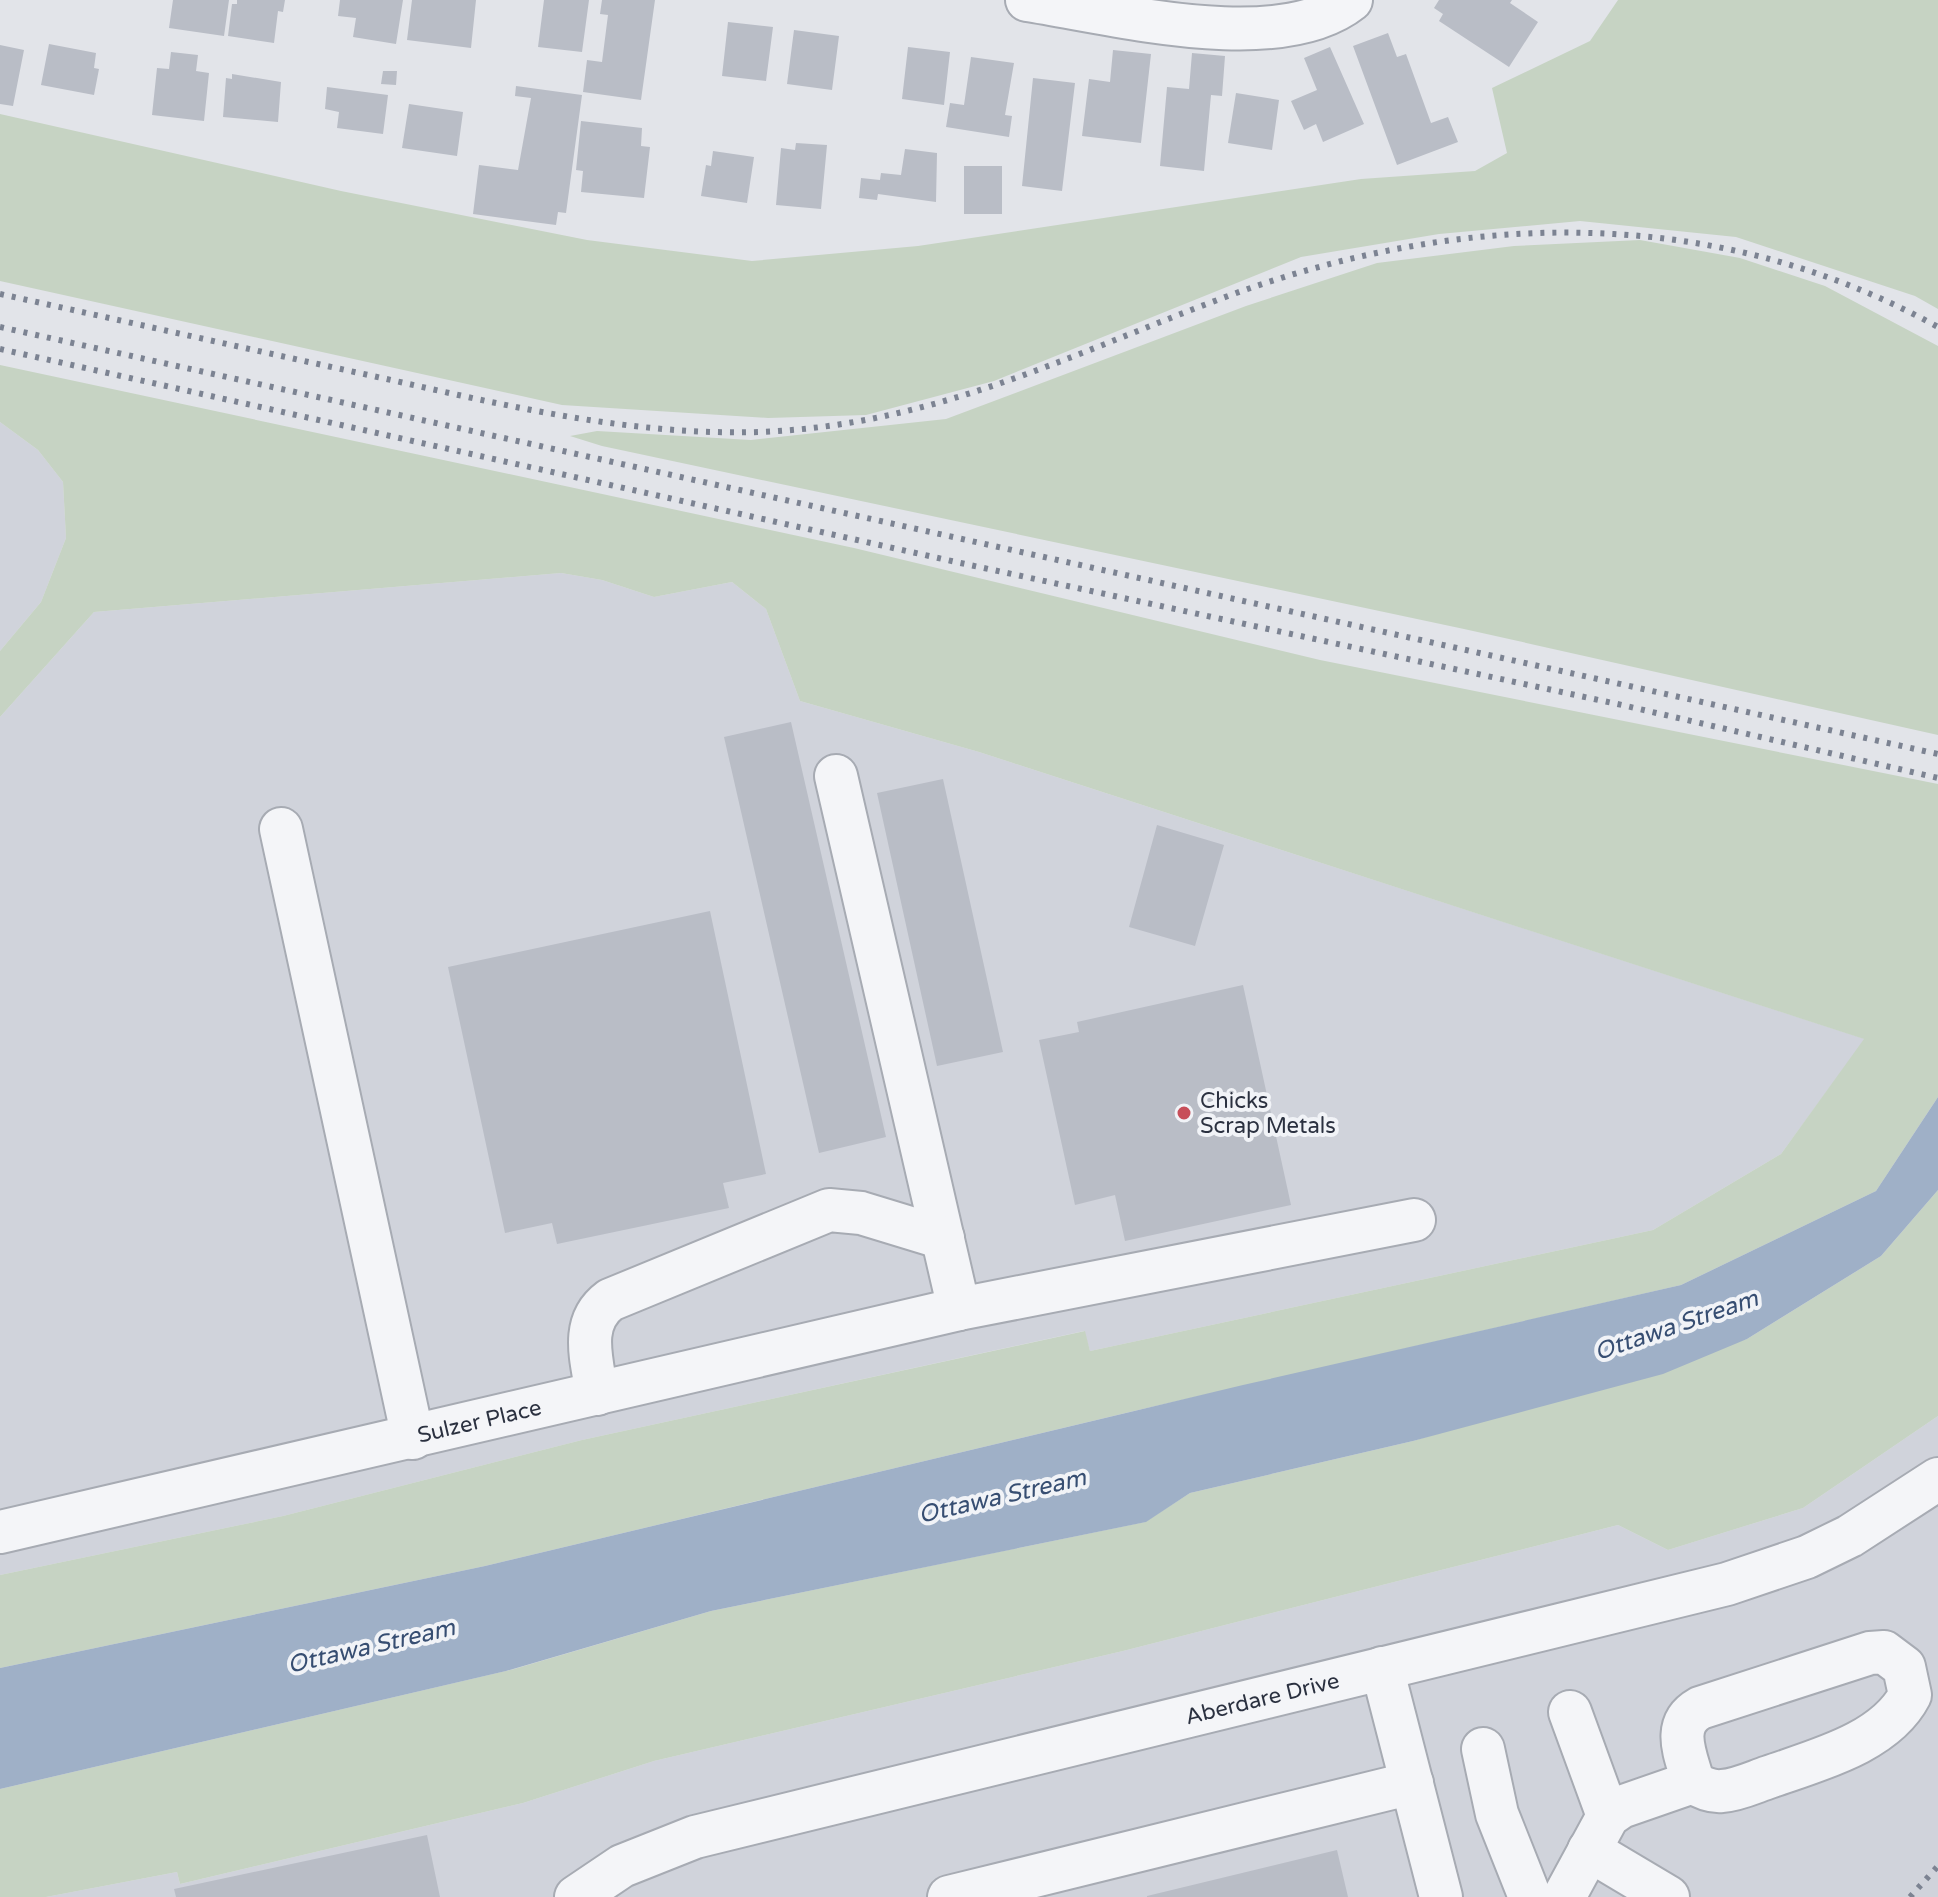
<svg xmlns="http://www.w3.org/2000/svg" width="1938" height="1897" font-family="'Varela Round',sans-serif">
<rect width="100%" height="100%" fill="#e2e4e9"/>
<!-- built -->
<path fill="#d0d3db" d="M0,422L38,450L63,482L66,538L41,602L0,651Z
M561,573L602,580L654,597L732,582L766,609L800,701L979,752L1865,1039L1781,1154L1653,1230L1090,1351L1084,1331L582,1440L283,1516L0,1575V717L94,612Z
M1938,1416V1897H46L177,1872L180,1884L523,1803L654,1761L1123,1651L1618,1525L1668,1550L1803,1508Z"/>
<!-- green -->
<path fill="#c6d3c3" d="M1618,0H1938V309L1915,296L1736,237L1580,221L1439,234L1301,257L994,381L866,415L768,418L562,405L0,281V114L341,191L587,240L752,261L918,246L1361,179L1475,171L1507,153L1492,88L1590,41Z
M1640,240L1740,258L1825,286L1938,346V735L1464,629L602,446L570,436L597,431L751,440L946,419L1246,306L1377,263L1514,246Z
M0,365L854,548L1320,660L1938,784V1097L1876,1191L1681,1285L1134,1411L485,1566L0,1668V1575L283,1516L582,1440L1085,1331L1090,1351L1653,1230L1781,1154L1864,1039L979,752L800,701L766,609L732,582L654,597L602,580L561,573L94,612L0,717V651L41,602L66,538L63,482L38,450L0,422Z
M1938,1190V1416L1803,1508L1668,1550L1618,1525L1123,1651L654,1761L523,1803L180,1884L177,1872L46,1897H0V1789L514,1669L711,1611L1145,1522L1190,1493L1413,1441L1747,1339L1881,1256Z"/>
<!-- water -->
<path fill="#9fb0c7" d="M1938,1097V1190L1881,1256L1747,1339L1663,1374L1413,1441L1190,1493L1146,1522L711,1611L506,1671L0,1789V1668L485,1566L1243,1385L1681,1285L1876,1191Z"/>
<!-- building -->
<path fill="#b9bdc6" d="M173,0H229L224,36L169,28Z
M237,0H285L283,12L278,11L274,43L228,36L232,4H237Z
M340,0H403L396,44L353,37L356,18L338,16Z
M412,0H476L471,48L407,40Z
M544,0H589L582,52L538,47Z
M602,0H655L641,100L583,92L587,60L602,62L608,15L600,14Z
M1439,0H1512L1510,3L1538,22L1509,67L1439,21L1443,14L1434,8Z
M728,22L773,27L766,81L722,76Z
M794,30L839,36L832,90L787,84Z
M1388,33L1397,57L1406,54L1431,123L1448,117L1458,142L1397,165L1353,46Z
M49,44L96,53L94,68L99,69L94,95L41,85Z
M0,45L24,50L13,106L0,104Z
M908,47L950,52L944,105L902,99Z
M1330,47L1364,124L1323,142L1316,124L1304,130L1291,101L1317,90L1304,58Z
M1113,50L1151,54L1141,143L1082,136L1089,79L1110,82Z
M171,52L198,55L196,71L209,73L204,121L152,115L157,68L169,69Z
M1192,53L1225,56L1222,96L1211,95L1204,171L1160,166L1167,87L1189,89Z
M971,57L1014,63L1005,115L1012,116L1009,137L946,127L950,103L964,105Z
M383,71H397L396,85L381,84Z
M232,74L281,82L278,122L223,117L226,78L232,79Z
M1033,78L1075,83L1062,191L1022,186Z
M516,86L582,95L566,213L558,212L556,225L473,214L479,165L518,170L531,98L515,96Z
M327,87L388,95L383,134L337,128L339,112L325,109Z
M1236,93L1279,100L1272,150L1228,143Z
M409,104L463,112L457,156L402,148Z
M581,121L642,128L641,146L650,147L644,198L581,192L583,171L576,170Z
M796,143L827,145L821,209L776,205L781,148L795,150Z
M905,149L937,153L936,202L878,194L877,200L859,198L861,178L880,180L881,173L901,175Z
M713,151L754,157L747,203L701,196L706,165L711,166Z
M964,166H1002V214H964Z
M791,722L886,1137L819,1153L724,737Z
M943,779L1003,1052L937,1066L877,793Z
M1157,825L1224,845L1195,946L1129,927Z
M710,911L766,1174L723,1183L729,1208L557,1244L552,1223L505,1233L448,967Z
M1243,985L1291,1205L1125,1241L1115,1195L1075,1205L1039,1040L1079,1032L1077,1022Z
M427,1835L440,1897H176L174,1889Z
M1337,1850L1348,1897H1147V1896Z"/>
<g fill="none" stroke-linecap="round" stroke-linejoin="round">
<defs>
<g id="minor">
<path d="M1027,0C1113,13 1279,57 1351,0"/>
<path d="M836,776L959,1309"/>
<path d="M281,829L413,1438"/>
<path d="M597,1394C592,1360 579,1323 610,1300L829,1210L861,1213L943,1238"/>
<path id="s1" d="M0,1532L959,1309L1414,1220"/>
<path d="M1382,1668L1441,1897"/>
<path d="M1570,1712L1608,1816"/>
<path d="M1483,1749L1497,1814L1530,1897"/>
<path d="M1589,1850L1668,1897"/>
<path id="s2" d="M576,1897L622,1866L695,1837L1727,1584L1807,1557L1850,1536L1938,1479"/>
<path d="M949,1897L1412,1783"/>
<path d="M1564,1897L1608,1816L1621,1807L1693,1782C1702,1788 1711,1792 1722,1791C1738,1790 1754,1782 1769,1777C1817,1760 1885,1743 1910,1695L1904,1667L1884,1652L1870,1653L1700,1708C1670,1725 1686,1755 1693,1782"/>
</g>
</defs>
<!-- minor casing -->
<use href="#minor" stroke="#a7abb3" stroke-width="46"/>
<!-- minor -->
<use href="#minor" stroke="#f4f5f8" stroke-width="42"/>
<!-- rail -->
<path stroke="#7c8392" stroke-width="6" stroke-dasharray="4 8" stroke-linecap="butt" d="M0,294C124,321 248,349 373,376C499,404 629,436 759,432C929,426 1065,357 1220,299C1457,210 1711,202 1938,327
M0,327L1938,754
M0,349L956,562L1622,705L1938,778
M1910,1897L1938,1866"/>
</g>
<!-- markers -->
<circle fill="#c74e59" stroke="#f1f3f7" stroke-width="3" cx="1184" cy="1113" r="8"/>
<g text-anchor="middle" stroke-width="8" stroke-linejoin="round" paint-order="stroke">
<!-- poi labels -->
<g font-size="22" fill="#2b3140" stroke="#f1f3f7" text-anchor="start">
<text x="1200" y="1108">Chicks<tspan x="1200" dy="25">Scrap Metals</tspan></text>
</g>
<!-- street labels -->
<g font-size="22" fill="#2b3140" stroke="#f1f3f7">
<text dy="8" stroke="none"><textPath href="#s1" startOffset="492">Sulzer Place</textPath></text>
<text dy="8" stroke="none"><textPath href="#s2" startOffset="718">Aberdare Drive</textPath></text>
</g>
<!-- water labels -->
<g font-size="24" font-style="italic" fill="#374e72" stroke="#f1f3f7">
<text transform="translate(1676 1325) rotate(-19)" y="8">Ottawa Stream</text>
<text transform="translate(1002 1496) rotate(-13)" y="8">Ottawa Stream</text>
<text transform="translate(371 1646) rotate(-13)" y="8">Ottawa Stream</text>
</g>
</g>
</svg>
